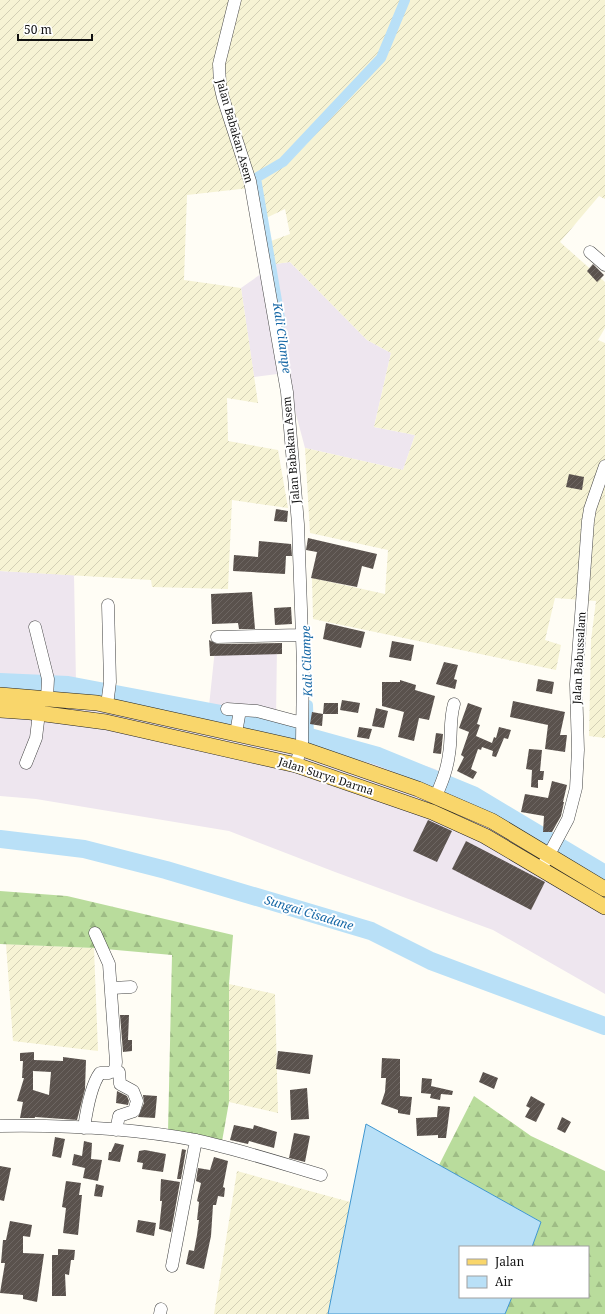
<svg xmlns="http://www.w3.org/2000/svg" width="605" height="1314" font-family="'Noto Serif',serif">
<defs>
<pattern id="farmland-furrows" width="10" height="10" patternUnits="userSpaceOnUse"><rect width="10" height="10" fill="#f6f3d4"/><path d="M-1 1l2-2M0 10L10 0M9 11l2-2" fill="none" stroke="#d2cfb5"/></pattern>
<pattern id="forest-firs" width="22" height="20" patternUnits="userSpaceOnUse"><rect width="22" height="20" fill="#b9dc9c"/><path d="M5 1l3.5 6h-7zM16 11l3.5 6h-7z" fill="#9ebc85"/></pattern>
<pattern id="building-hatch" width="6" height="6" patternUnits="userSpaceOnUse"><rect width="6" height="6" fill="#5a524d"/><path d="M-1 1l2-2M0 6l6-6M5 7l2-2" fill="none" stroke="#6d6662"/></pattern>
</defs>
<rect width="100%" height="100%" fill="#fffdf5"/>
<!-- industrial -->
<path fill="#eee6ef" d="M290,262L367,340L391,353L374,427L415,435L403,470L305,448L285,373L254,377L241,288L275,264Z
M0,571L74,575L76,683L209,706L215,649L277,645L276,720L349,741L435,769L520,816L605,869V994L493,930L335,872L229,831L36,799L0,796Z"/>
<!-- farmland -->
<path fill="url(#farmland-furrows)" d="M0,0H605V199L599,196L560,242L605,282V328L598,340L605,343V738L589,736L591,640L596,601L555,598L545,640L561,645L556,670L313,619L312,578L385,594L388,550L310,533L305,448L403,470L415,435L374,427L391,353L367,340L290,262L275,264L271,241L290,234L285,209L266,218L258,187L187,195L184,280L241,288L258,403L227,398L228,441L278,450L288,508L232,500L228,589L152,587L151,580L0,571Z
M6,944L94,948L98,1051L13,1041Z
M229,984L275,994L278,1113L229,1102Z
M237,1171L350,1202L328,1314H214Z"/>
<!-- forest -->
<path fill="url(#forest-firs)" d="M0,891L67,896L233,935L229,984V1102L221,1147L168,1132L172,955L94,948L0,944Z
M474,1096L531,1136L605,1171V1314H505L512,1297H588V1247H532L541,1222L439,1165Z"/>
<!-- water -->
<path fill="#b9e0f7" stroke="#3f96cf" d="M366,1124L541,1222L532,1247H460V1297H512L505,1314H328Z"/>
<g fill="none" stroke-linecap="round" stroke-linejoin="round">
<!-- canal -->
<path stroke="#b9e0f7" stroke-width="10" d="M281,324L256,178L283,162L381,58L405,0
M308,705L309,737"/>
<!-- river -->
<path stroke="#b9e0f7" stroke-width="18" d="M0,682L68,685L237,717L378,756L473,795L605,874
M0,839L84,849L166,870L371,931L431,961L605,1026"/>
</g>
<!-- building -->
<path fill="url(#building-hatch)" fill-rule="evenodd" d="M593,264L604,275L597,282L587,271Z
M569,474L584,477L582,490L566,487Z
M276,509L288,511L287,522L274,521Z
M308,538L377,554L373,569L362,566L357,587L311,578L317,552L306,550Z
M259,541L291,544L292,556H286L285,574L233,571L234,555L258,557Z
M252,592L255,629H239L238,623L212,624L211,594Z
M291,607L292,624L275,625L274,608Z
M326,623L365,632L361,648L323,639Z
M209,640L217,644L282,643V654L210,656Z
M392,641L414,645L411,661L389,657Z
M444,662L458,665L454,679L457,680L455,689L436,684Z
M538,679L554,682L552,694L536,691Z
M400,680L416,685L415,690L435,696L429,720L419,718L414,741L398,737L404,712L382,706V682H400Z
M342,700L360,703L358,713L340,710Z
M513,701L565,712L560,735H567L565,752L545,749L548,725L510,717Z
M324,703H338V714H323Z
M468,703L482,708L477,724L480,725L476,736L492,743L494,737L496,738L499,727L511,730L508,739L504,738L496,757L492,756L493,751L482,747L481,750L478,749L471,769L477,772L473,779L457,771L464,757L461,755L469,732L459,728Z
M376,708L388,711L384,728L372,726Z
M312,712L323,714L322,726L310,724Z
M359,727L372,729L369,739L357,737Z
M436,733L443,734L441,754L433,753Z
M529,749L542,750L540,771H544L543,780H538V788L531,787L532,770L526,769Z
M552,781L567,785L563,802H564L561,816L552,832H543L544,816L521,812L525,794L548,798Z
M428,820L452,831L437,862L413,851Z
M466,841L545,882L531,910L452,869Z
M120,1015H129L128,1040H132V1051L123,1052Z
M278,1051L313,1055L310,1074L276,1069Z
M34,1052V1060L63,1061V1057L86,1060L85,1089L77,1120L35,1117V1118H20L23,1102L17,1101L24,1078H22L23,1061H20V1053ZM33,1071L51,1072L49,1095L33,1090Z
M382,1058L400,1059V1096L412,1097L410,1115L398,1113V1110L381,1104L385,1092L386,1078H381Z
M483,1072L498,1078L494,1089L479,1082Z
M422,1078L432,1079L431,1086L453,1091L452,1095L441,1094L440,1100L430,1098L431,1094L421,1093Z
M307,1088L309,1119L291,1120L290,1090Z
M117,1091L127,1096L129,1101L128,1105L116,1103Z
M143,1095L157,1096L155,1118L138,1117L144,1103Z
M531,1096L545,1104L536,1122L525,1117L530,1108L526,1106Z
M438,1106L450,1107L446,1138H438V1135L417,1136L416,1118L437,1117Z
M562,1117L571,1122L565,1133L557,1129Z
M234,1125L253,1129L254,1125L277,1132L274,1148L249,1141L248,1144L230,1140Z
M294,1133L310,1136L305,1162L289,1158Z
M55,1137L65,1139L61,1158L52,1156Z
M84,1141L92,1143L91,1159L102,1160L98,1181L83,1178L85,1168L72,1165L74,1154L82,1156Z
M115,1143L124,1145L120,1162L108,1160L109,1152H111Z
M182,1149L186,1150L181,1179H177Z
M145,1150L166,1154L163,1172L142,1169L143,1163L137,1162L139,1151Z
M214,1157L228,1161L223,1187L225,1188L224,1197L218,1196L216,1205H213L211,1236L204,1269L186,1264L189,1250L194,1251L197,1235L199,1220H197L199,1202L197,1201L201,1183L196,1181L198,1168L210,1170Z
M0,1166L11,1168L4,1201L0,1200Z
M161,1179L180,1182L171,1232L159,1229L162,1201H160Z
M66,1181L81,1183L79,1195H82L78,1235L63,1233L66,1208L62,1207Z
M96,1184L104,1186L102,1197L94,1196Z
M138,1220L156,1223L154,1236L136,1232Z
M10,1221L32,1225L30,1237L23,1236V1253L44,1254L37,1302L23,1299V1295L0,1293L5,1263H1L3,1240H6Z
M58,1249L75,1250L74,1260H71L69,1275L65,1274L66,1296H52V1255H58Z"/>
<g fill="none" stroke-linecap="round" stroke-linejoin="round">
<defs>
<path id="minor" d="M235,0L219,64L220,85L223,98L250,181L287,392L298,524L303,665L302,742L296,765
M590,252L605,265
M35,627L48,679L47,698
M217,637L301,635
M107,705L110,682L108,605
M227,709L257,711L302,723
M236,733L240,710
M26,763L36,738L39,713
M436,796C442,782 447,770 449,754C452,737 449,721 454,704
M545,862L568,819L576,788L578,750L576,684L588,521L590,509L605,466
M112,988L131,987
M115,1070L119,1072L120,1084L133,1091L137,1101L134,1111L119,1116L116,1130
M0,1126C64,1125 131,1128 195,1140C238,1149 280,1163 321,1175
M84,1128C86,1114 91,1085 100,1073H109L115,1070L116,1062L109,964L95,933
M172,1266L196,1140
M160,1314L161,1309"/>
<path id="major" d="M0,695L97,703L300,748L418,789L492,821L605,889
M0,710L30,712L106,722L296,765L432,812L485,836L605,907"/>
</defs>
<!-- minor casing -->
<use href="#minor" stroke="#444" stroke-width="13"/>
<!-- major casing -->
<use href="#major" stroke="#222" stroke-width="16"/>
<!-- minor -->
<use href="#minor" stroke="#fff" stroke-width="12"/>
<!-- major -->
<use href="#major" stroke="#f9d66b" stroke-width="15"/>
</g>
<g text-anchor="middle" stroke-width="4" stroke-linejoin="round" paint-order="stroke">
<!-- street labels -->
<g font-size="11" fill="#111" stroke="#fff">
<text transform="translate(235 131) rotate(74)" y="4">Jalan Babakan Asem</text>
<text transform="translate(291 450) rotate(-95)" y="4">Jalan Babakan Asem</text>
<text transform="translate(579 658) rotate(-87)" y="4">Jalan Babussalam</text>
<text transform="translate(326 776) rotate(18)" y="4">Jalan Surya Darma</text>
</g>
<!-- water labels -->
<g font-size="12" font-style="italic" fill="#1768a6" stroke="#fff">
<text transform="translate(282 338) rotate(82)" y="4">Kali Cilampe</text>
<text transform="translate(307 661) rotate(-92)" y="4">Kali Cilampe</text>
<text transform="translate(309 913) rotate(17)" y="4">Sungai Cisadane</text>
</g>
</g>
<!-- legend -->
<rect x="459" y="1246" width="130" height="52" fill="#ffffff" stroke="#a0a0a0"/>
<rect x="467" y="1259" width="20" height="6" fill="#f9d66b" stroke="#a0a0a0"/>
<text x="495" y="1266" font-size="12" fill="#111111">Jalan</text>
<rect x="467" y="1276" width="20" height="12" fill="#b9e0f7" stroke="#a0a0a0"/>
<text x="495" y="1286" font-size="12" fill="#111111">Air</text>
<!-- scale -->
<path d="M18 34v6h74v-6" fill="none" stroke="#111111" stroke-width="2"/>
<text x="24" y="34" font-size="12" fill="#111111" stroke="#ffffff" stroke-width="3" paint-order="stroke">50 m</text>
</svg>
